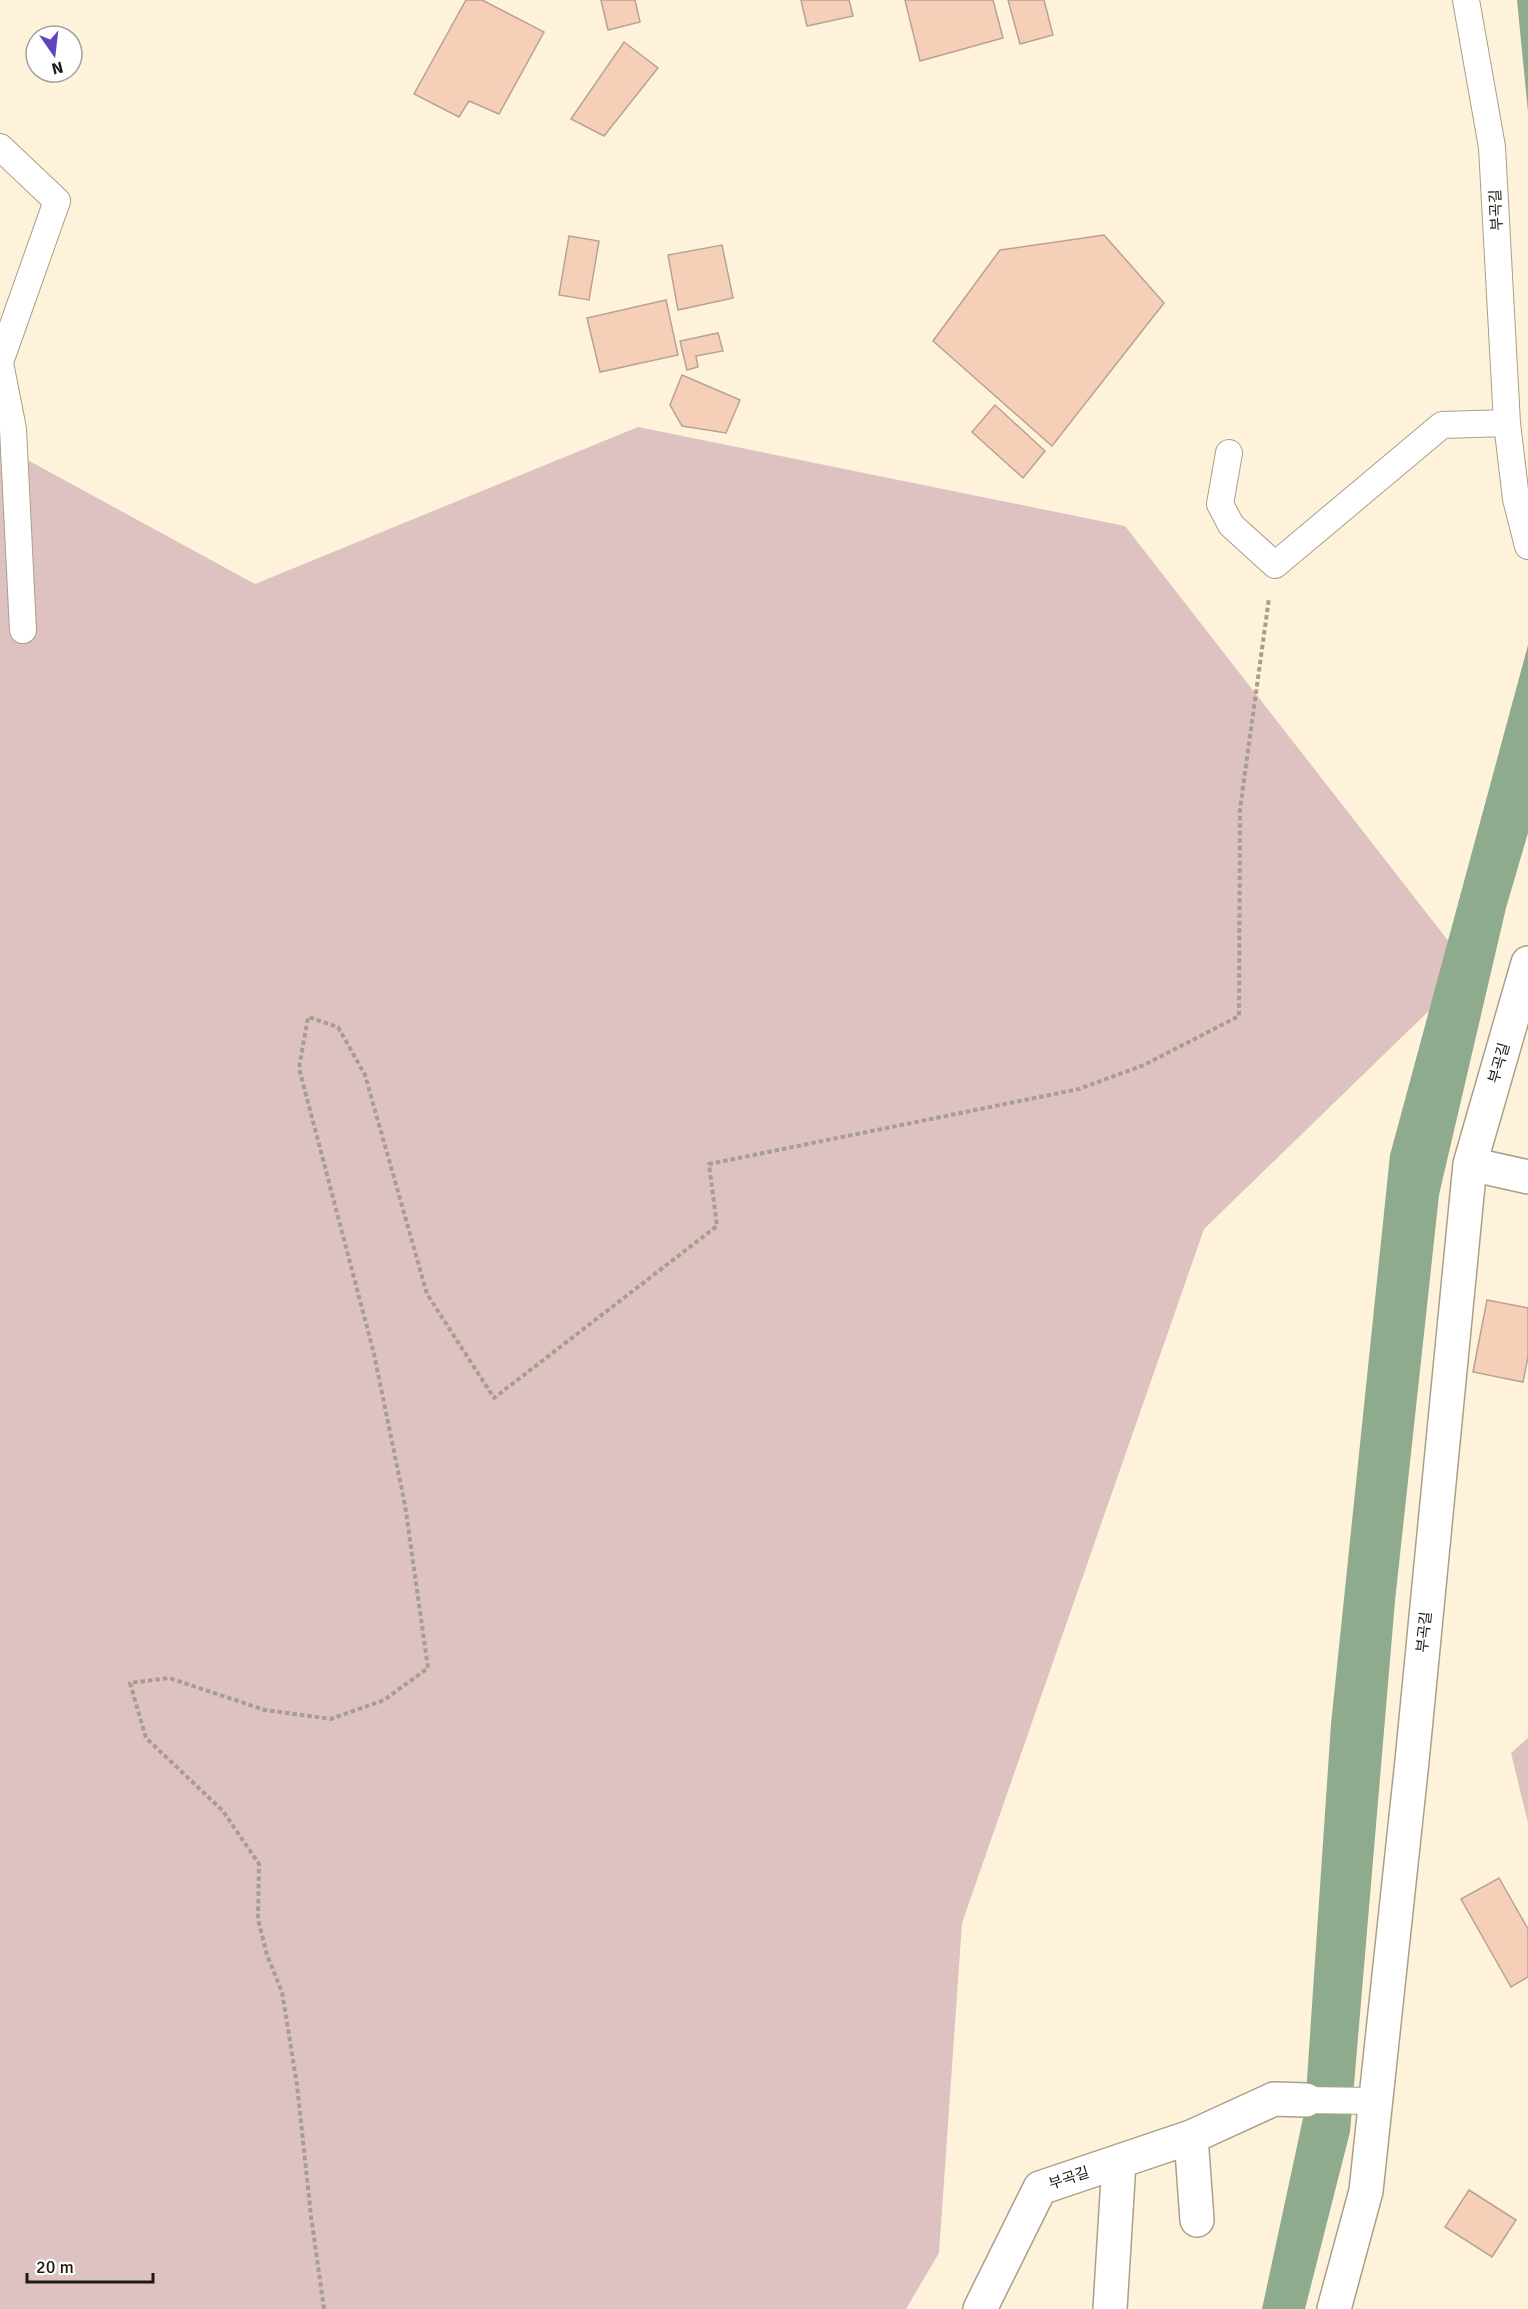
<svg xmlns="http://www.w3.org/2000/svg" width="1528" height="2309" font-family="Signika,'Noto Sans KR',sans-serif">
<rect width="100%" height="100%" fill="#fef2db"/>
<!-- green -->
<path fill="#dec2c1" d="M638,427L1125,526L1471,970L1204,1229L962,1923L939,2253L906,2309H0V445L255,584Z
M1528,1738V1823L1511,1753Z"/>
<!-- water -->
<path fill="#8fab8d" d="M1517,0H1528V112Z
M1528,645V833L1506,908L1439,1195L1395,1601L1350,2132L1305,2309H1262L1305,2109L1331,1724L1390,1155Z"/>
<!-- building -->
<path fill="#f6cfb9" stroke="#b9a295" stroke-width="1.5" d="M466,0H482L544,32L499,114L469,101L459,117L414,94Z
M601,0H635L640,22L608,30Z
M801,0H849L853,16L807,26Z
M905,0H993L1003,38L920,61Z
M1008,0H1044L1053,35L1020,44Z
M624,42L658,68L604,136L571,119Z
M1104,235L1164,303L1052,446L933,341L1000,250Z
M569,236L599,241L589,300L559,295Z
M722,245L733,298L678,310L668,255Z
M666,300L678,355L600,372L587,318Z
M718,333L723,351L696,356L698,367L687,370L680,341Z
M682,375L740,400L726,433L682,426L670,405Z
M995,405L1045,451L1023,478L972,432Z
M1487,1300L1528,1308V1357L1523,1382L1473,1372Z
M1499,1878L1528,1929V1977L1511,1987L1461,1899Z
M1469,2190L1516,2220L1492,2257L1445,2227Z"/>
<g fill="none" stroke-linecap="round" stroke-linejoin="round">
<defs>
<path id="lane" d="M1466,0L1492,147L1507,423L1516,499L1528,546
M0,147L57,201L0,362
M0,363L13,429L23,630
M1229,453L1220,504L1231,525L1275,565L1442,425L1507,423
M1306,2100L1375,2101"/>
<path id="street" d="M1470,1164L1528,1177
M1191,2137L1197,2220
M980,2309L1040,2188L1191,2137L1274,2099L1306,2100
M1110,2309L1119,2162
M1334,2309L1366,2191L1412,1761L1470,1164L1528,963"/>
</defs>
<!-- lane casing -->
<use href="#lane" stroke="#aa9f89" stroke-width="28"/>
<!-- street casing -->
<use href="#street" stroke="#aa9f89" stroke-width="36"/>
<!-- path -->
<path stroke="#a79e8d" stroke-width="4" stroke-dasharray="4.5 3" stroke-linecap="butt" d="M324,2309L311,2216L297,2085L282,1992L267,1955L258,1919L259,1864L223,1811L146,1738L130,1683L169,1678L265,1710L331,1719L384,1700L428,1668L405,1505L374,1354L299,1068L308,1017L338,1027L365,1075L427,1294L494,1398L717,1226L709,1164L1079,1089L1144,1065L1239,1016L1240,809L1269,598"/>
<!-- lane -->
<use href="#lane" stroke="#fff" stroke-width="26"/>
<!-- street -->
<use href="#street" stroke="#fff" stroke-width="33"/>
</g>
<g text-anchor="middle" stroke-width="4.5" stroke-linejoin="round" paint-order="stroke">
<!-- street labels -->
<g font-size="15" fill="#1e1911" stroke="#fff">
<text transform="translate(1496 210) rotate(-93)" y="5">부곡길</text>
<text transform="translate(1499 1063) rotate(-74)" y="5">부곡길</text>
<text transform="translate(1424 1632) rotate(-84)" y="5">부곡길</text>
<text transform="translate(1069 2178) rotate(-18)" y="5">부곡길</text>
</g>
</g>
<!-- north arrow -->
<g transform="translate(54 54) rotate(166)"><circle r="28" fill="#ffffff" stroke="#a5a3a0" stroke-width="1.5"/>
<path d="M0-4.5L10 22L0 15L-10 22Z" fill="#6144bc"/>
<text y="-9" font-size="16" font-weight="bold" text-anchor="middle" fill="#1e1911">N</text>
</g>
<!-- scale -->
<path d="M27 2273v9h126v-9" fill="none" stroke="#1e1911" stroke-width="3"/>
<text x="36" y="2273" font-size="18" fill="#1e1911" stroke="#ffffff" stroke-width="4.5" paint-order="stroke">20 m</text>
</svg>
